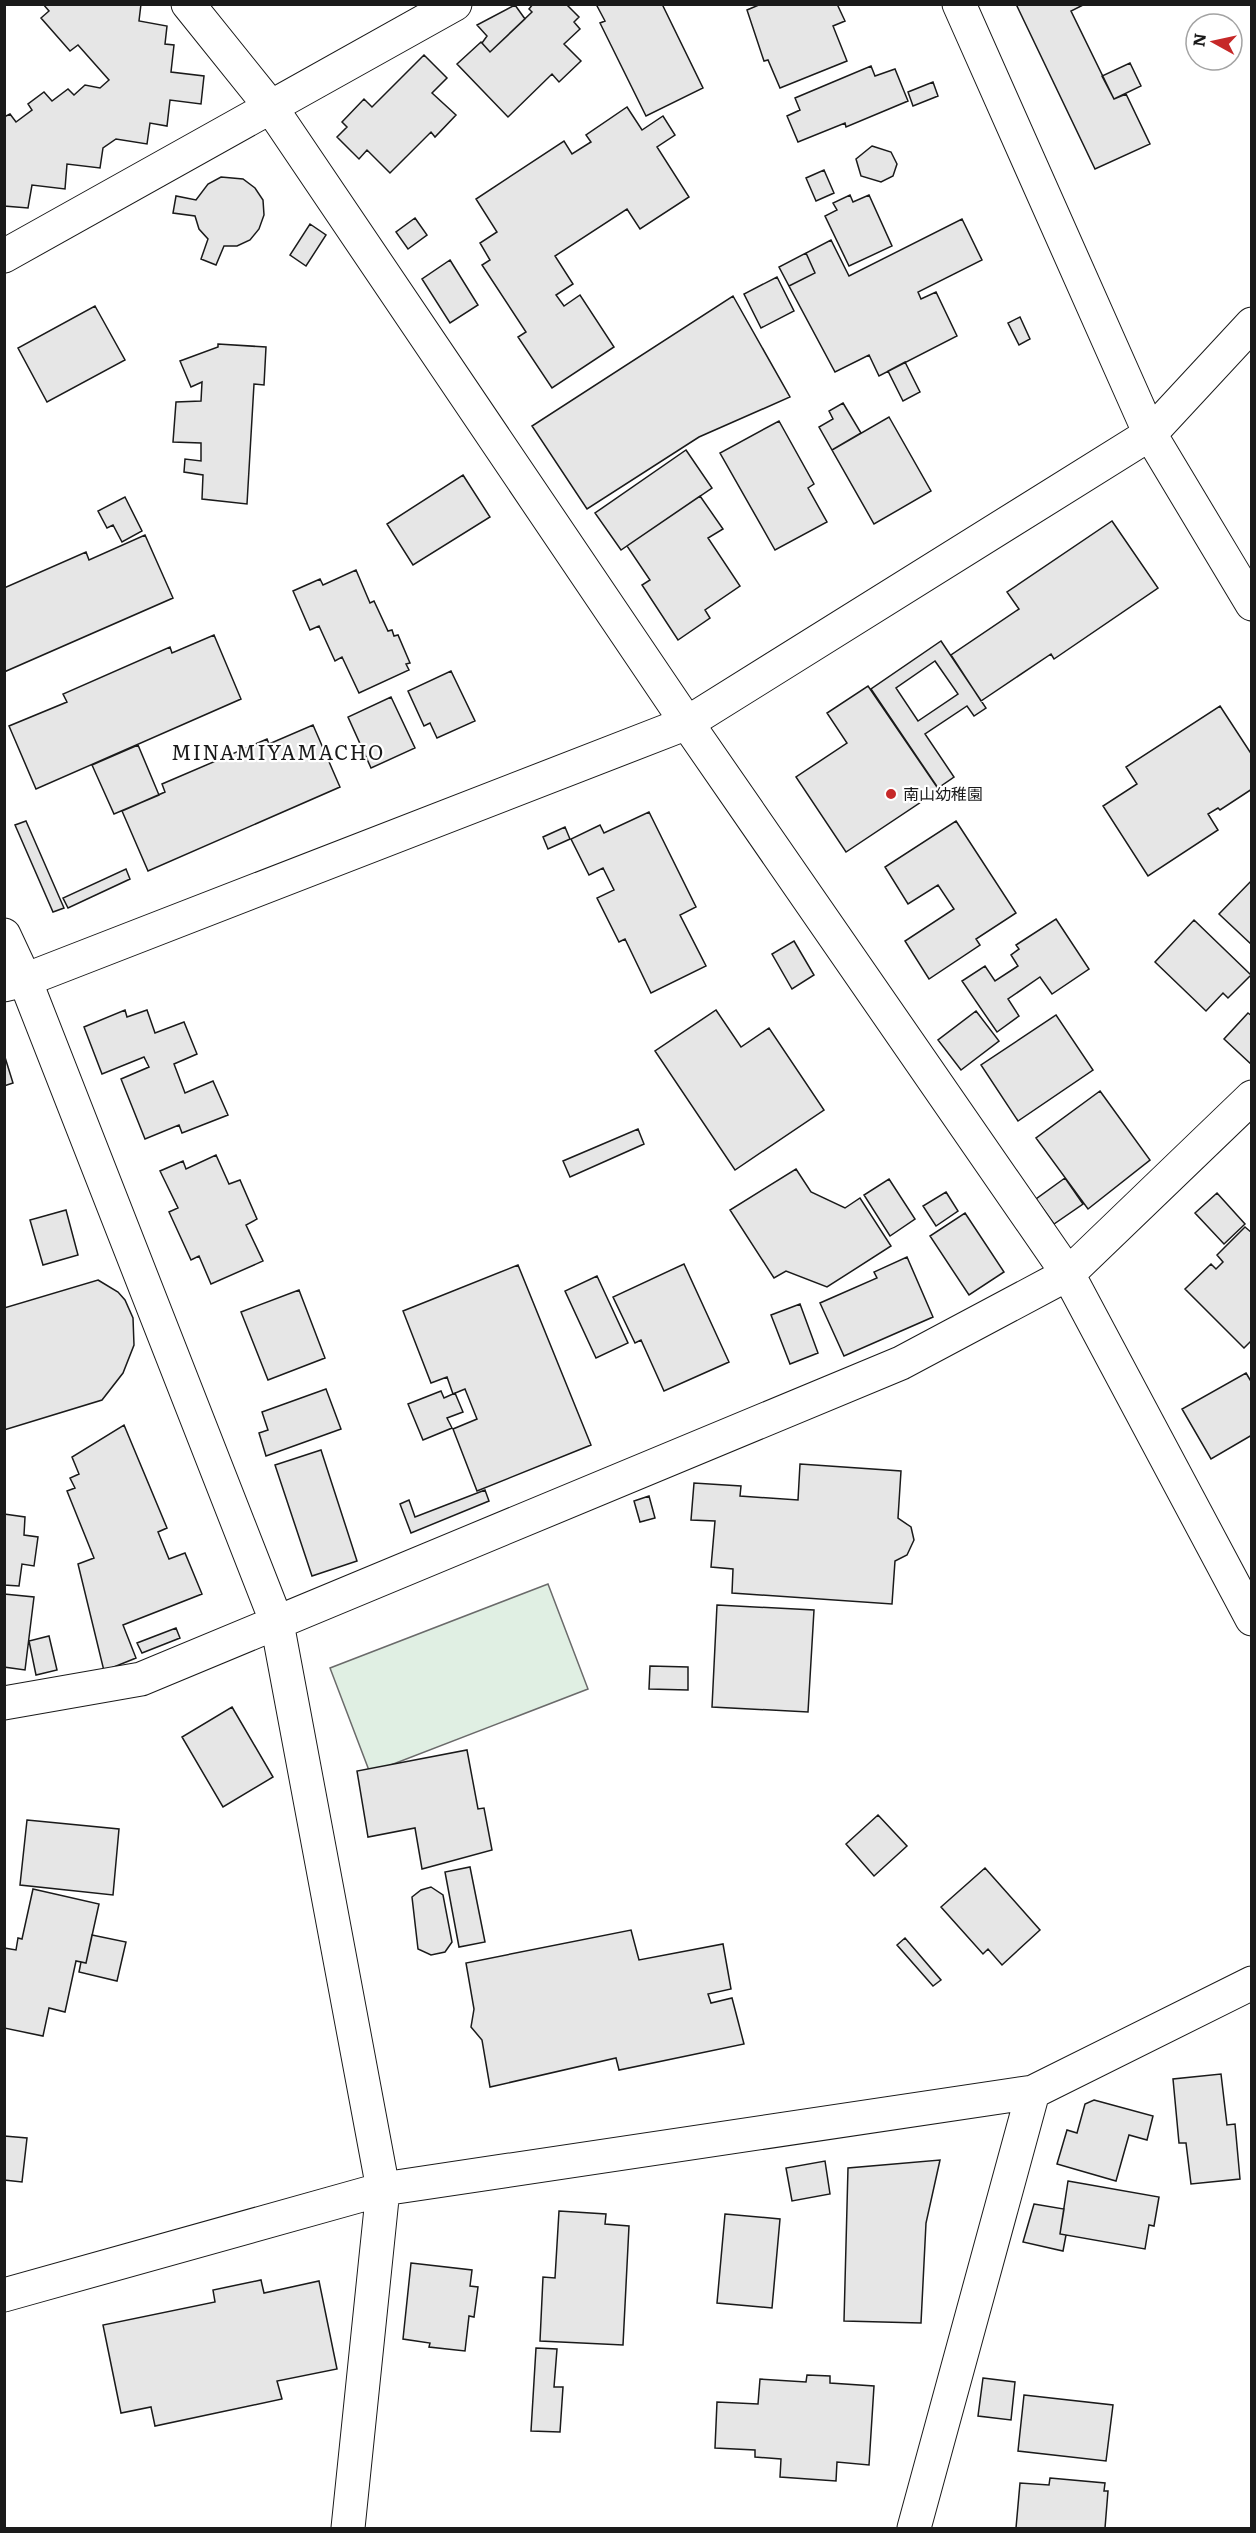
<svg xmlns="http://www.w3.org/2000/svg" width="1256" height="2533" font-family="Literata,'Noto Sans JP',serif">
<rect width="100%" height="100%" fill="#fff"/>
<!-- green -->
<path fill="#e0efe3" stroke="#6a6a6a" stroke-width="1.5" d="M548,1584L588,1689L370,1773L330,1668Z"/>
<!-- building -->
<path fill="#e6e6e6" stroke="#1a1a1a" stroke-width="1.5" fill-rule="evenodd" d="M43,4H141L139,21L167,26L165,44L174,45L171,72L204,76L201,104L170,100L167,126L150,123L147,144L116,139L103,148L100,168L67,164L65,189L32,185L28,208L4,206V117L10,114L16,122L32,110L28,104L44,92L52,101L68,89L74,95L85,85L100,88L109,80L78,45L70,51L41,18L49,11Z
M533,4H566L579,17L574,22L580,29L564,44L581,61L559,82L552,74L508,117L457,64L481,42L490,52L532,12L529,9Z
M596,4H662L703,88L646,116L600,23L605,21Z
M761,4H837L845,21L833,26L847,61L780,88L768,60L764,61L747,10Z
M1016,4H1085L1071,11L1114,99L1126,94L1150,144L1095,169Z
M515,5L525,19L490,52L482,43L487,36L477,25Z
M424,55L447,78L432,93L456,115L435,137L431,132L390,173L367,150L359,159L337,137L347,127L342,122L364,99L372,107Z
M1130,63L1141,86L1114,99L1102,76Z
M871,66L875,76L895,69L908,101L846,127L845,123L798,142L787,116L800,110L795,98Z
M933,82L938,96L913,106L908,92Z
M627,107L642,130L663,116L675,135L657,147L689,197L640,229L627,209L555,256L573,284L556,295L564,306L580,295L614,347L552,388L518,337L526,332L482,265L490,260L480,243L497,232L476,199L564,141L572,154L591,142L586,135Z
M872,146L891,152L897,164L893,176L881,182L861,176L856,159Z
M824,170L834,193L816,201L806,178Z
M221,177L243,179L255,188L263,200L264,215L259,229L250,240L237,246H224L216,265L201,259L208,239L199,229L195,216L173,213L176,196L196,200L208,184Z
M850,195L853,202L869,195L892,246L849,266L825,216L837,210L833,203Z
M415,218L427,235L408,249L396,232Z
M962,219L982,260L918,292L921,299L936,292L957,336L879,376L869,355L835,372L789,286L815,273L806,253L831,240L849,276Z
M310,224L326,235L306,266L290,255Z
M806,253L815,273L789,286L779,267Z
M450,260L478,305L450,323L422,279Z
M777,277L794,311L761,328L744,294Z
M733,296L790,397L699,437L587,509L532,426Z
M95,306L125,360L47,402L18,348Z
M1020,317L1030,339L1019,345L1008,323Z
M218,344L266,347L264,385L254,384L247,504L202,499L203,475L184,472L185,459L201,461V443L173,442L176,402L201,401L202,382L191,387L180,361L218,347Z
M905,362L920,392L903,401L888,371Z
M843,403L861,433L832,450L819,427L833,419L829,411Z
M889,417L931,491L874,524L832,450Z
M779,421L814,484L808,488L827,522L775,550L720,453Z
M686,450L712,488L621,550L595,513Z
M463,475L490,517L413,565L387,524Z
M700,496L723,529L708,538L740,586L705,610L710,618L678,640L642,585L650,580L627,546Z
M125,497L142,531L122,542L113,525L107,528L98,511Z
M1112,521L1158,588L1054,659L1051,654L981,701L951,655L1019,609L1007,592Z
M145,535L173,598L4,672V588L86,552L89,560Z
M356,570L370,603L374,601L388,631L392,630L394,636L398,635L410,663L406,664L409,670L359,693L342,657L335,661L319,626L310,630L293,591L320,579L323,585Z
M214,635L241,699L36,789L9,726L67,702L63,694L170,647L172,653Z
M941,641L986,708L974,716L967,706L925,734L954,777L938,788L871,689ZM935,661L958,694L918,721L896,688Z
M451,671L475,721L437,738L430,723L424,726L408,691Z
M868,686L939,790L846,852L796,777L847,743L827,713Z
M391,697L415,748L371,768L348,717Z
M1220,706L1252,755V789L1220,810L1218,808L1208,814L1218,830L1148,876L1103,806L1137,784L1126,767Z
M313,725L340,787L148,871L122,811L165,792L162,784L267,739L269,744Z
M138,745L159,795L114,814L92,765Z
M649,812L696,907L680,915L706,966L651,993L625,939L619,942L597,898L614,890L603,868L589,875L571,839L600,825L604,833Z
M26,821L64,908L53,912L15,825Z
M956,821L1016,913L976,939L980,945L929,979L905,941L954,909L938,885L908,904L885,867Z
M565,827L570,839L548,849L543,837Z
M126,869L130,879L68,908L63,898Z
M1252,880V945L1219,914Z
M1056,919L1089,969L1052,994L1040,977L1008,999L1019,1016L997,1032L962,981L985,966L995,981L1018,966L1011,955L1019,949L1016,945Z
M1194,920L1251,975L1228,998L1223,993L1206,1011L1155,962Z
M794,941L814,975L792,989L772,954Z
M125,1010L127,1017L147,1010L155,1033L184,1022L197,1054L174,1064L185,1093L213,1081L228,1115L182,1133L179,1125L145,1139L121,1079L149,1067L144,1057L102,1074L84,1027Z
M716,1010L741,1047L769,1028L824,1110L735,1170L655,1051Z
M976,1011L999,1041L961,1070L938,1040Z
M1248,1013L1252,1016V1065L1224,1039Z
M1056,1015L1093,1070L1018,1121L981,1065Z
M4,1054L13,1083L4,1086Z
M1100,1091L1150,1160L1088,1209L1036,1138Z
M638,1129L644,1144L570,1177L563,1161Z
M216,1155L229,1184L240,1180L257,1219L246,1225L263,1261L211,1284L199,1256L191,1260L169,1212L178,1208L160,1171L183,1161L186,1169Z
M796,1169L811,1192L845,1208L860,1198L891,1246L827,1287L786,1271L774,1278L730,1210Z
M1065,1178L1083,1204L1054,1224L1036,1199Z
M889,1179L915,1219L890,1236L864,1195Z
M946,1192L958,1211L936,1226L923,1206Z
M1217,1193L1245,1224L1224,1244L1195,1213Z
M66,1210L78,1255L43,1265L30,1220Z
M965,1213L1004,1272L969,1295L930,1236Z
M1245,1227L1252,1233V1340L1244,1348L1185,1289L1211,1264L1216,1269L1223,1262L1217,1255Z
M907,1257L933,1317L844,1356L820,1303L877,1278L874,1272Z
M684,1264L729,1362L664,1391L641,1340L635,1343L613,1297Z
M518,1265L591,1445L477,1491L453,1429L477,1419L465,1389L453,1394L447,1377L431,1383L403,1311Z
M597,1276L628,1343L596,1358L565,1291Z
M98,1280L118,1292L125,1300L133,1318L134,1345L123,1373L102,1400L4,1430V1308Z
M299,1290L325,1358L268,1380L241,1312Z
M800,1304L818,1353L790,1364L771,1315Z
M1246,1373L1252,1383V1435L1211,1459L1182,1409Z
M326,1389L341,1429L266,1456L259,1433L268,1430L262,1412Z
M441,1391L444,1398L455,1393L463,1412L447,1418L452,1428L423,1440L408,1404Z
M124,1425L167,1528L158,1532L169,1559L185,1553L202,1594L123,1625L136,1658L104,1671L78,1564L94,1558L67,1491L75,1488L70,1478L79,1474L72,1457Z
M321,1450L357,1561L312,1576L275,1465Z
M800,1464L901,1471L898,1518L911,1527L914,1540L907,1555L895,1561L892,1604L732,1593L733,1569L711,1567L715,1521L691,1520L694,1483L741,1486L740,1496L798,1500Z
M485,1490L489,1501L411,1533L400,1504L409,1500L415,1517Z
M649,1496L655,1518L640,1522L634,1501Z
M4,1514L25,1517L24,1535L38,1537L34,1566L22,1564L19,1586L4,1585Z
M4,1594L34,1597L25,1670L4,1667Z
M717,1605L814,1610L808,1712L712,1707Z
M176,1628L180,1638L142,1653L137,1643Z
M49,1636L57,1670L36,1675L29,1641Z
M650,1666L688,1667V1690L649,1689Z
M232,1707L273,1777L223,1807L182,1737Z
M467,1750L478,1809L484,1808L492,1850L422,1869L415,1828L368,1837L357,1771Z
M878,1815L907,1846L874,1876L846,1844Z
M27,1820L119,1829L113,1895L20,1885Z
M470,1867L485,1942L459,1947L445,1872Z
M985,1868L1040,1930L1002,1965L988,1949L983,1954L941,1907Z
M431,1887L443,1895L452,1942L445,1952L431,1955L418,1949L412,1897L421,1890Z
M33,1889L99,1904L86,1963L76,1961L65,2012L49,2008L43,2036L4,2028V1948L16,1950L18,1938L22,1939Z
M631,1930L639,1960L723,1944L731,1989L708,1994L711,2003L732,1998L744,2044L619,2070L616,2058L490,2087L482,2040L471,2027L474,2009L466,1963Z
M92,1935L126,1942L117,1981L79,1972L81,1962L86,1963Z
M905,1938L941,1980L933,1986L897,1945Z
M1221,2074L1227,2125L1235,2124L1240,2179L1191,2184L1186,2143H1179L1173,2079Z
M1094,2100L1153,2116L1147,2140L1129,2135L1116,2181L1057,2164L1067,2130L1077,2133L1085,2104Z
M4,2136L27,2138L22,2182L4,2180Z
M940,2160L926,2223L921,2323L844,2321L848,2168Z
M825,2161L830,2194L792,2201L786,2168Z
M1068,2181L1159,2197L1154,2226L1149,2225L1145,2249L1060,2234Z
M1034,2204L1064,2209L1060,2234L1066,2235L1063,2251L1023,2242Z
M559,2211L606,2214L605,2224L629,2226L623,2345L540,2341L543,2277L555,2278Z
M725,2214L780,2219L772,2308L717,2303Z
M411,2263L472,2270L470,2286L478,2287L474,2317L469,2316L465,2351L429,2347L430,2343L403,2339Z
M261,2280L264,2293L319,2281L337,2369L277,2381L282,2399L155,2426L151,2407L121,2413L103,2325L215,2302L213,2290Z
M536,2348L557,2349L554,2387H563L560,2432L531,2431Z
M807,2375L830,2376V2383L874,2386L869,2465L837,2462L836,2481L780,2477L781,2459L755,2457V2450L715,2448L717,2402L758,2404L760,2379L806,2382Z
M983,2378L1015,2382L1011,2420L978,2416Z
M1024,2395L1113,2405L1106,2461L1018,2451Z
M1050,2478L1105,2483L1104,2491H1108L1105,2528H1016L1020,2483L1049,2485Z"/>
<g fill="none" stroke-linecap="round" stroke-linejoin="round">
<defs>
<path id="minor" d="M188,4L270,106L687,723L1068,1274L1252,1619
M4,256L455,4
M4,935L25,980L277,1623L383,2189L348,2528
M4,1703L141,1679L901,1363L1068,1274L1252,1097
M4,2295L383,2189L1033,2092L1252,1983
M914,2528L1033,2092"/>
<path id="tertiary" d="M959,4L1150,434L1252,604
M4,985L25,980L687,723L1150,434L1252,324"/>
</defs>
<!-- minor casing -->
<use href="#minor" stroke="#1a1a1a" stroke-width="35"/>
<!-- tertiary casing -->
<use href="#tertiary" stroke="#1a1a1a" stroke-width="35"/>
<!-- minor -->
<use href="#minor" stroke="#fff" stroke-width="33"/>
<!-- tertiary -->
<use href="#tertiary" stroke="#fff" stroke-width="33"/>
</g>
<!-- markers -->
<circle fill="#c62828" stroke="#fff" stroke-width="2" cx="891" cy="794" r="6"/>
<g text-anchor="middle" stroke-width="4.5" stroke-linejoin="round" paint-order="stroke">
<!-- poi labels -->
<g font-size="16" fill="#1a1a1a" stroke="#fff" text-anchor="start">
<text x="903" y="800">南山幼稚園</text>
</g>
<!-- quarter labels -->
<g font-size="20" letter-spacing="1.5" fill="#1a1a1a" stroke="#fff">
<text x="278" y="760">MINAMIYAMACHO</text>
</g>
</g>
<!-- border -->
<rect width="1256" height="2533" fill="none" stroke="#1a1a1a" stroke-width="12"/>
<!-- north arrow -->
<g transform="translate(1214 42) rotate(278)"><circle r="28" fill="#ffffff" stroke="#a3a3a3" stroke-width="1.5"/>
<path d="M0-4.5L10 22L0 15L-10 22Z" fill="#c62828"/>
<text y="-9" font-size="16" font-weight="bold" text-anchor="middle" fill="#1a1a1a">N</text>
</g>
</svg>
